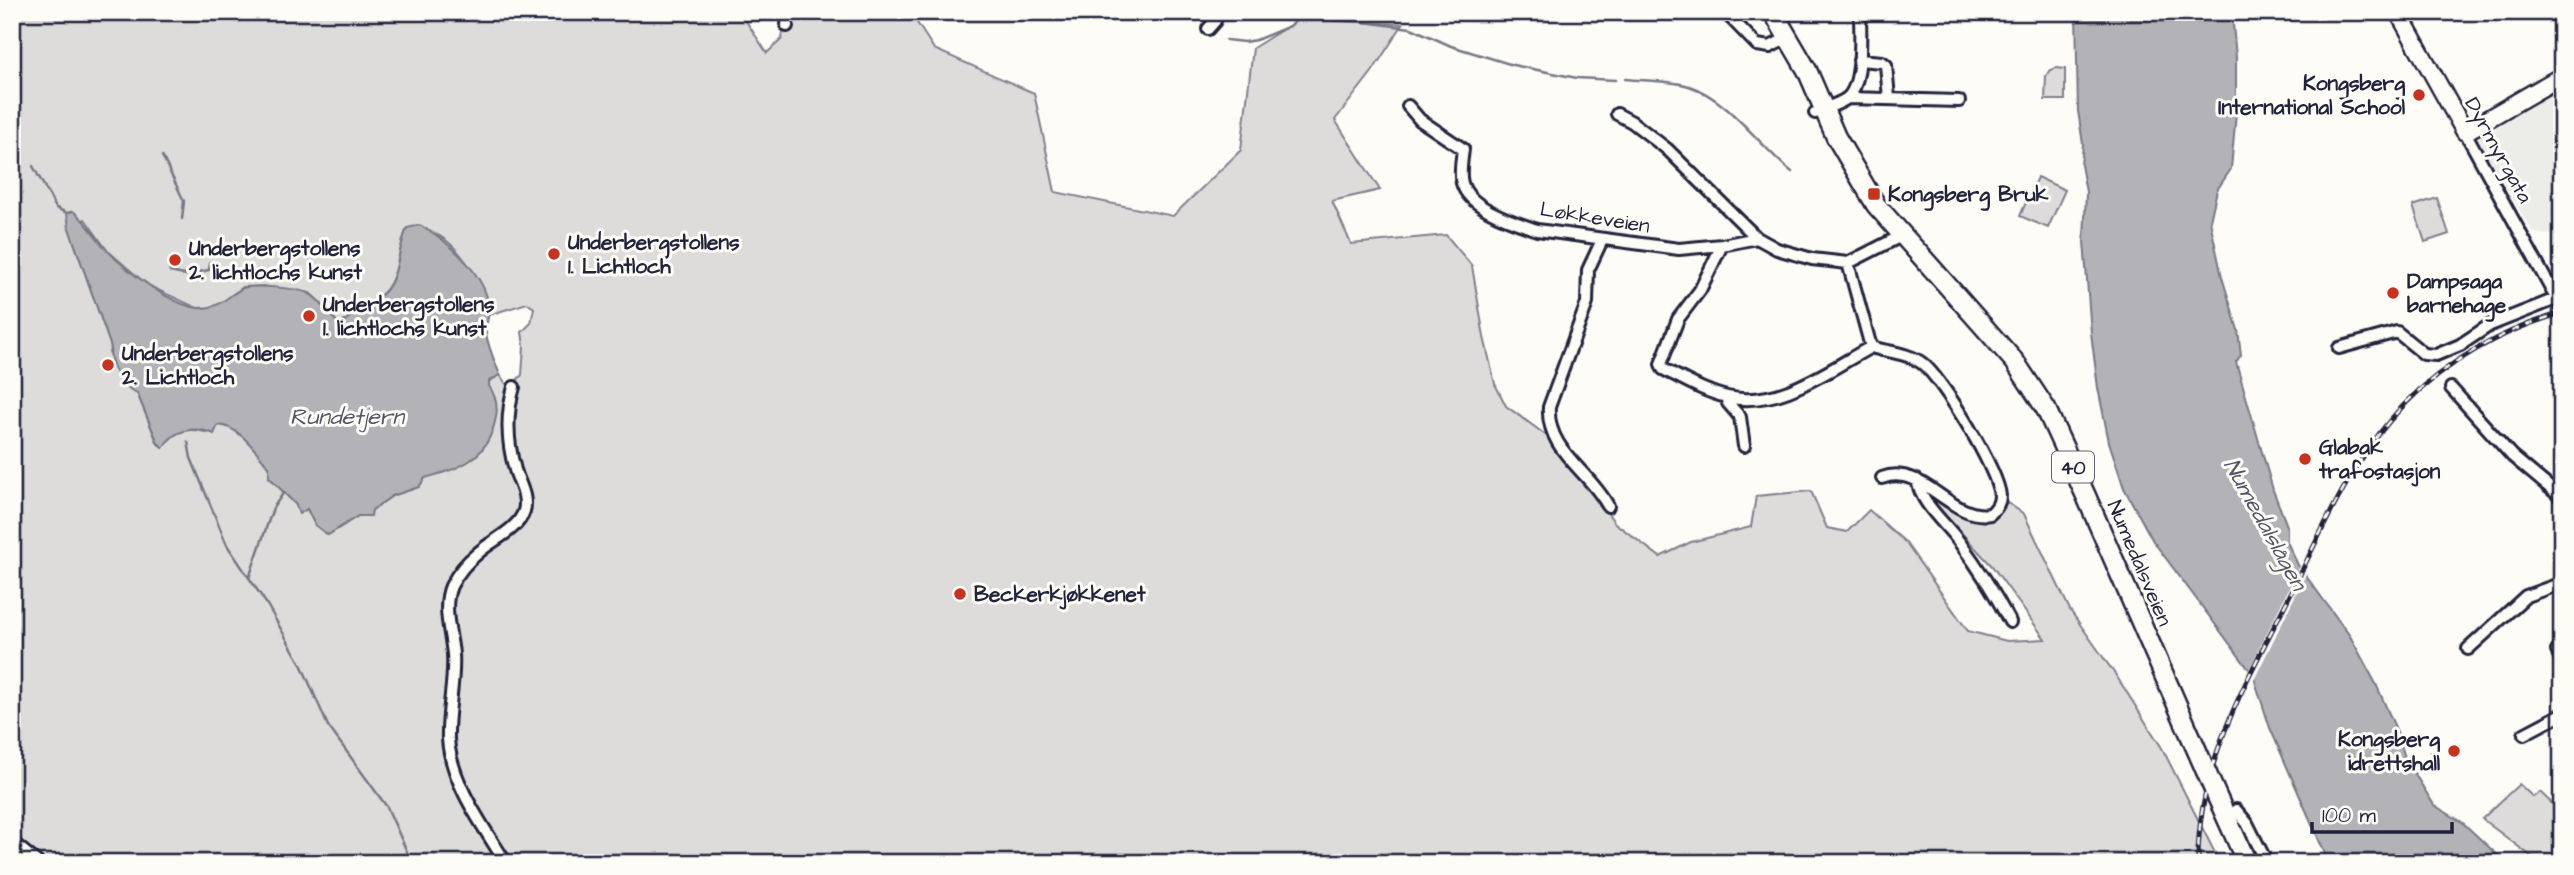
<svg xmlns="http://www.w3.org/2000/svg" width="2574" height="875" font-family="'Architects Daughter',sans-serif">
<rect width="100%" height="100%" fill="#fdfcf7"/>
<filter id="ink" filterUnits="userSpaceOnUse"><feTurbulence type="fractalNoise" baseFrequency=".0143" numOctaves="2"/><feDisplacementMap in="SourceGraphic" scale="14" xChannelSelector="R" yChannelSelector="G"/><feConvolveMatrix kernelMatrix="1 2 1 2 8 2 1 2 1" color-interpolation-filters="sRGB"/></filter>
<g filter="url(#ink)">
<!-- built -->
<path fill="#ecece9" d="M2562,82V292L2552,274V235L2533,233L2477,137L2480,129Z"/>
<!-- green -->
<path fill="#dddcdb" stroke="#807f8b" stroke-width="2" fill-rule="evenodd" d="M12,12H740L767,53L782,39L786,12H915L912,15L934,49L1034,93L1055,192L1173,216L1241,150L1253,48L1304,16L1337,21L1403,24L1372,72L1335,120L1380,190L1332,201L1351,244L1446,235L1472,266L1484,337L1495,384L1506,406L1547,436L1582,478L1615,523L1660,557L1691,542L1751,527L1756,496L1811,491L1827,528L1847,532L1869,510L1905,542L1968,631L2007,641L2045,639L1992,566L1931,500H1952L1982,513L2006,502L2024,514L2070,610L2117,677L2162,748L2220,863H12ZM85,219L107,250L147,285L197,308L214,307L226,301L243,287L263,286L310,293L340,325L351,316V309C403,295 391,269 407,228C416,230 427,230 435,234C458,243 489,290 489,315L527,303L534,308L531,323L522,332L524,346L522,375L509,388L500,375L489,381V386L419,487L392,496L372,510L358,516L328,535L315,525L307,509L299,513L296,505L269,477V467C259,455 239,426 222,425C217,425 211,430 208,433C189,426 173,431 163,447L158,444L137,393L109,352L111,347L69,228Z
M2056,68L2065,69V100H2045L2046,76L2049,71Z
M2037,177L2065,190L2048,228L2020,216Z
M2437,198L2449,234L2425,242L2413,206Z
M2519,784L2533,797L2540,792L2562,813V863H2540L2482,819Z"/>
<!-- water -->
<path fill="#b2b2b7" stroke="#787885" stroke-width="2" d="M2076,12H2232L2236,58V113L2231,169L2217,190L2210,221L2222,277L2238,330L2241,355L2236,362L2273,490L2287,526V542L2298,565L2350,636L2376,684L2398,734L2405,758L2434,805L2462,822L2506,863H2329L2270,728L2253,675L2153,541L2124,488L2109,442L2098,388L2091,333L2084,241L2086,192L2081,165L2083,144L2078,111Z
M73,211C88,222 95,238 108,251C127,271 171,305 198,308C218,310 226,297 241,289C250,284 301,288 310,294C321,300 330,316 340,325L351,316V309C404,295 391,269 407,228L420,225C447,240 485,273 489,307C490,316 485,324 486,333C488,347 495,362 500,375L489,381V386C496,396 498,406 496,417C488,459 462,468 425,478L419,487L392,496L372,510L371,516H358L328,535L315,525L307,509L299,514L296,505L269,477V467C256,452 240,426 218,425L214,434C197,426 174,428 163,448L158,443L137,393C123,389 107,362 111,347L69,228L67,213Z"/>
<!-- pier -->
<path fill="#fdfcf7" d="M2301,564L2307,572L2252,684L2247,673Z"/>
<g fill="none" stroke-linecap="round" stroke-linejoin="round">
<!-- stream -->
<path stroke="#787885" stroke-width="2.5" d="M1226,40L1244,42L1256,40L1290,26L1297,19L1314,16L1411,28L1451,46L1513,65L1577,78L1615,80
M1625,79C1645,81 1669,80 1689,86C1729,99 1761,148 1792,172
M162,156L184,201L182,219
M33,166L56,208L67,213
M169,265L170,272L184,275L209,270L210,262
M188,442L191,458L227,545L266,603L301,664L328,726L387,807L412,863
M249,578L273,508L284,492"/>
<defs>
<path id="street" d="M1725,12L1757,45L1770,47L1789,37
M787,26L788,12
M1208,29L1215,21L1216,12
M1859,60L1882,62L1886,65L1889,98
M1848,98L1959,101
M1408,106L1420,120L1463,149C1462,159 1459,174 1462,183C1469,209 1515,222 1537,230L1679,249L1722,245L1757,238
M1815,113C1825,108 1837,105 1846,99C1864,86 1860,33 1860,12
M1617,114L1632,122L1667,149L1757,238L1777,249L1812,259L1848,263L1901,236
M2465,132L2562,309
M1602,240L1588,270L1587,303L1549,407C1546,451 1590,471 1608,506
M1722,245L1700,290L1678,319L1661,364L1663,369C1683,379 1705,392 1727,397C1779,409 1828,370 1871,347L1848,263
M1871,347C1887,352 1909,353 1923,364C1943,380 1998,470 2000,496C2000,504 1996,509 1990,514C1950,521 1923,462 1882,478
M2339,348L2397,332L2424,354L2436,355L2460,345L2490,325L2556,299
M2451,388L2512,456L2562,498
M1726,397L1728,403L1740,417L1744,446
M1917,480C1922,506 1945,522 1960,543C1979,568 1995,594 2010,622
M2468,649L2526,596L2562,583
M2557,651L2562,660
M2524,734L2562,714
M2236,810L2247,823L2267,863
M12,842L38,863
M506,863C483,826 451,783 448,739C447,710 455,682 453,654C451,633 442,607 451,586C457,574 468,561 478,553C492,540 518,530 524,511C528,497 519,483 515,470C507,442 506,414 514,387"/>
<path id="secondary" d="M2398,12L2465,132L2562,76"/>
<path id="primary" d="M1773,12L1807,70L1836,137L1876,205L2015,362L2046,409L2086,496L2205,769
M2214,790L2247,863"/>
</defs>
<!-- street casing -->
<use href="#street" stroke="#22223b" stroke-width="16"/>
<!-- secondary casing -->
<use href="#secondary" stroke="#22223b" stroke-width="21"/>
<!-- primary casing -->
<use href="#primary" stroke="#22223b" stroke-width="23"/>
<!-- street -->
<use href="#street" stroke="#fdfcf7" stroke-width="10"/>
<!-- secondary -->
<use href="#secondary" stroke="#fdfcf7" stroke-width="16"/>
<!-- primary -->
<use href="#primary" stroke="#fdfcf7" stroke-width="18"/>
<defs>
<path id="rail" d="M2198,863C2197,763 2249,677 2292,591C2324,526 2353,458 2403,406C2446,361 2503,330 2562,313"/>
</defs>
<!-- rail casing -->
<use href="#rail" stroke="#22223b" stroke-width="5"/>
<!-- rail -->
<use href="#rail" stroke="#fdfcf7" stroke-width="2.5" stroke-dasharray="8" stroke-linecap="butt"/>
<defs>
<path id="primary-bridge" d="M2205,769L2214,790"/>
</defs>
<!-- primary-bridge casing -->
<use href="#primary-bridge" stroke="#22223b" stroke-width="23" stroke-linecap="butt"/>
<!-- primary-bridge -->
<use href="#primary-bridge" stroke="#fdfcf7" stroke-width="18"/>
</g>
</g>
<!-- markers -->
<g fill="#c8321e" stroke="#fdfcf7" stroke-width="2.5">
<circle cx="2419" cy="95" r="7"/>
<rect x="1867" y="187" width="14" height="14" rx="3.5"/>
<circle cx="554" cy="254" r="7"/>
<circle cx="175" cy="260" r="7"/>
<circle cx="2393" cy="293" r="7"/>
<circle cx="309" cy="316" r="7"/>
<circle cx="108" cy="365" r="7"/>
<circle cx="2305" cy="459" r="7"/>
<circle cx="960" cy="594" r="7"/>
<circle cx="2454" cy="751" r="7"/>
</g>
<g text-anchor="middle" stroke-width="6" stroke-linejoin="round" paint-order="stroke">
<!-- shield labels -->
<rect fill="#fdfcf7" stroke="#646373" stroke-width="2" x="2052" y="451.5" width="42" height="31" rx="5"/>
<g font-size="19" font-weight="bold" fill="#22223b">
<text x="2073" y="474">40</text>
</g>
<!-- poi labels -->
<g font-size="21" font-weight="bold" fill="#22223b" stroke="#fdfcf7" text-anchor="start">
<text x="2405" y="90" text-anchor="end">Kongsberg<tspan x="2405" dy="24">International School</tspan></text>
<text x="1888" y="201">Kongsberg Bruk</text>
<text x="568" y="249">Underbergstollens<tspan x="568" dy="24">1. Lichtloch</tspan></text>
<text x="189" y="255">Underbergstollens<tspan x="189" dy="24">2. lichtlochs kunst</tspan></text>
<text x="2407" y="288">Dampsaga<tspan x="2407" dy="24">barnehage</tspan></text>
<text x="323" y="311">Underbergstollens<tspan x="323" dy="24">1. lichtlochs kunst</tspan></text>
<text x="122" y="360">Underbergstollens<tspan x="122" dy="24">2. Lichtloch</tspan></text>
<text x="2319" y="454">Glabak<tspan x="2319" dy="24">trafostasjon</tspan></text>
<text x="974" y="601">Beckerkjøkkenet</text>
<text x="2440" y="746" text-anchor="end">Kongsberg<tspan x="2440" dy="24">idrettshall</tspan></text>
</g>
<!-- street labels -->
<g font-size="21" fill="#22223b" stroke="#fdfcf7">
<text transform="translate(2499 150) rotate(61)" y="7">Dyrmyrgata</text>
<text transform="translate(1595 217) rotate(9)" y="7">Løkkeveien</text>
<text transform="translate(2140 563) rotate(67)" y="7">Numedalsveien</text>
</g>
<!-- water labels -->
<g font-size="23" font-style="italic" fill="#545466" stroke="#fdfcf7">
<text x="347" y="424">Rundetjern</text>
<text transform="translate(2266 524) rotate(61)" y="8">Numedalslågen</text>
</g>
</g>
<!-- margin -->
<rect width="2574" height="875" fill="none" stroke="#fdfcf7" stroke-width="42"/>
<rect x="21" y="21" width="2532" height="833" fill="none" stroke="#22223b" stroke-width="2.5" filter="url(#ink)"/>
<!-- scale -->
<path d="M2312 822v10h140v-10" fill="none" stroke="#22223b" stroke-width="3.5"/>
<text x="2322" y="822" font-size="21" fill="#22223b" stroke="#fdfcf7" stroke-width="5" paint-order="stroke">100 m</text>
</svg>
